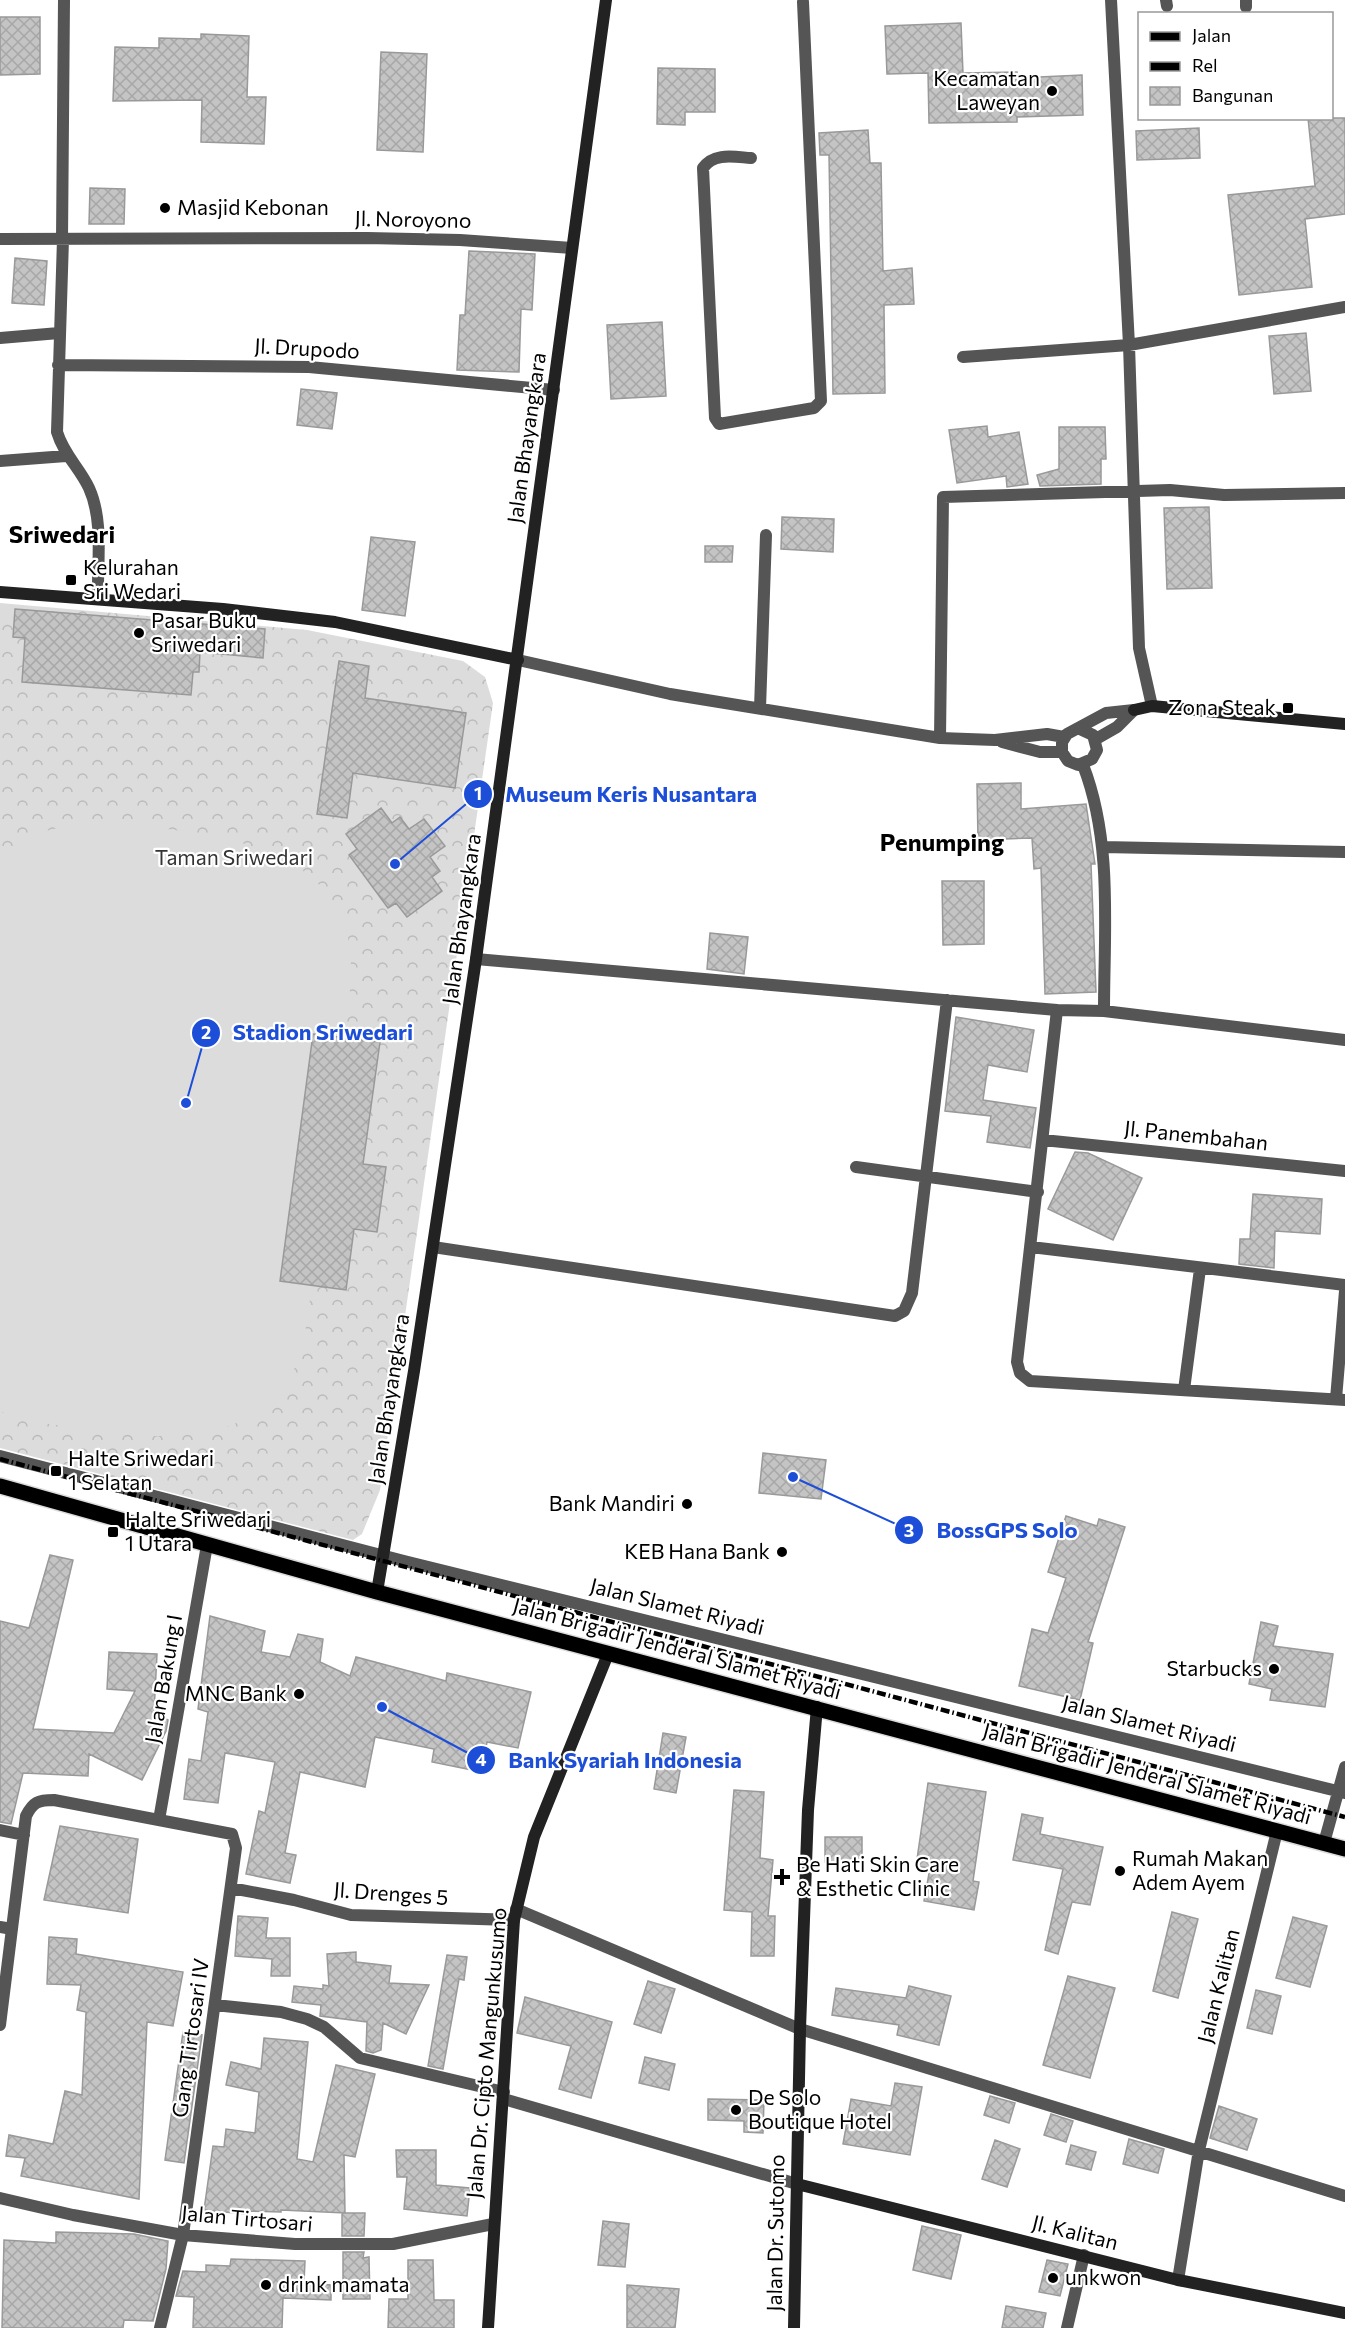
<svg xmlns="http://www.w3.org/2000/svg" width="1345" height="2328" font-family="Commissioner,sans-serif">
<defs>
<pattern id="forest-crowns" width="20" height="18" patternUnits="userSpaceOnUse" patternTransform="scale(1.5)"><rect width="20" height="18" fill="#dcdcdc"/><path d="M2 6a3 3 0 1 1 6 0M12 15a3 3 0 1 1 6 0" fill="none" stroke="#bbb"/></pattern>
<pattern id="building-cross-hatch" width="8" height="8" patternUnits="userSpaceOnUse" patternTransform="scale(1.5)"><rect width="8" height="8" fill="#c4c4c4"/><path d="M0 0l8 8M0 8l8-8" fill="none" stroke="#a7a7a7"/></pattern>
</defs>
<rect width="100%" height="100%" fill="#fff"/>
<!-- forest -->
<path fill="url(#forest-crowns)" d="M0,603L307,630L463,661L485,677L493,703L380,1490L362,1534L353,1540L0,1448Z"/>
<!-- pitch -->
<path fill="#dcdcdc" d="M106,822C189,833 324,834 348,938C355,970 348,1005 345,1038L380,1042L363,1163L386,1167L377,1232L354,1229L346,1290L312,1286C307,1315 306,1349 291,1375C236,1468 103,1430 16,1419L0,1411V859L35,834L68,825Z"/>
<!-- building -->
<path fill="url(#building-cross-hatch)" stroke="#999" stroke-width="1.5" d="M0,17H40V74L0,75Z
M961,23L963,73L1017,72V78L1082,75L1083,115L1017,117V122L929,123L928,73L887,74L885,26Z
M201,34L249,36L247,97H266L264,144L201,142L202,100L113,101L115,47L159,48V38L201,39Z
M381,52L427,54L423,152L377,150Z
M658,68L715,69V112H685V125L657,124Z
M1308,118H1345V214L1305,219L1312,287L1239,295L1228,195L1315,186Z
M1199,128L1200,158L1137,160L1136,131Z
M868,130L870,163H881L883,271L912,268L914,304L884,305L885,393L833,394L829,155H820L819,133Z
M90,188L125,189L124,224H89Z
M469,251L535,254L532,310L521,309L519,372L457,370L460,315H465Z
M15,258L47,261L44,305L12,303Z
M662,322L666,396L611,399L607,325Z
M1306,333L1311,391L1274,394L1269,336Z
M301,389L337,393L332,429L297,425Z
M987,426L988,437L1019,432L1028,484L1007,487L1006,476L957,483L949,430Z
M1059,427H1105L1106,459H1101V484L1040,486L1037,475L1059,469Z
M1209,507L1212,588L1167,589L1164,508Z
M782,517L834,519L833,552L781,549Z
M371,537L415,542L405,616L362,610Z
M705,546H733L732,562H705Z
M15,609L265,629L263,658L200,652L199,672H193L191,695L22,682L25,638L13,637Z
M339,661L369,666L365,698L466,713L455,788L353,773L347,818L317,814Z
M1021,783V809L1086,804L1095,864H1091L1096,992L1045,994L1041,868L1034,869L1032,838L978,840L977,784Z
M381,808L392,823L400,817L409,829L424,819L445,846L430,857L440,871L432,877L442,891L407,917L396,903L388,908L349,855L357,849L346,834Z
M942,881H984V944L943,945Z
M710,933L748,937L744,974L707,969Z
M956,1017L1034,1030L1027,1072L988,1065L983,1100L1036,1108L1030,1148L987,1142L991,1116L945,1111Z
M313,1034L380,1042L363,1164L386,1167L377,1232L354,1229L346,1290L280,1281Z
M1075,1152L1088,1153L1142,1178L1113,1240L1048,1209Z
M1253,1194L1322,1199L1320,1234L1275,1231L1274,1268L1239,1264L1240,1239H1250Z
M763,1453L826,1460L821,1499L759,1493Z
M1066,1516L1097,1526L1099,1519L1125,1527L1088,1642L1093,1643L1080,1700L1019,1686L1032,1629L1048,1633L1066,1578L1048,1572Z
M50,1555L73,1560L33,1729L114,1733L135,1691L107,1689L109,1652L157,1654L154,1713L168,1720L166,1731L142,1780L89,1754L88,1776L23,1773L11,1824L0,1822V1621L29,1628Z
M210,1616L265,1631L261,1652L290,1657L298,1634L323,1639L320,1662L350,1676L356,1657L446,1681L447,1673L531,1692L518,1748L487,1742L482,1772L432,1762L434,1749L375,1737L365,1787L300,1772L285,1853L296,1855L290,1883L246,1874L259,1811L265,1813L275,1762L225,1753L218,1803L184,1799L189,1759L201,1761L208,1712L198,1709Z
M1261,1622L1278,1626L1273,1646L1333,1654L1325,1707L1270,1700L1272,1689L1249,1684Z
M663,1733L686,1737L676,1793L654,1789Z
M928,1783L986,1792L973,1881L979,1882L974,1910L924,1901L930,1868L916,1866Z
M734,1790L764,1792L760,1858L773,1860L768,1916H775L774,1956H751L752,1912L724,1910Z
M1022,1814L1043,1818L1040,1834L1103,1847L1090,1905L1072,1902L1058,1954L1045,1950L1063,1869L1013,1860Z
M60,1826L138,1839L128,1913L44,1900Z
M825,1837H862V1862H825Z
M1172,1912L1198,1919L1178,1998L1153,1991Z
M238,1916L268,1918L266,1938H290V1976H271L272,1959L235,1956Z
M1293,1917L1327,1926L1310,1987L1276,1978Z
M49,1937L77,1939L76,1954L183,1972L173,2026L147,2022L139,2199L21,2176L25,2158L6,2156L9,2135L53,2144L65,2091L82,2095L86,2012L77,2010L81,1985L47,1984Z
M356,1952V1962L391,1966L389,1983L429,1985L406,2034L383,2023L381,2050L373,2053L366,2051L367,2022L320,2016L321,2005L292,2002L294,1986L323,1989V1985L329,1986L327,1954Z
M447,1955L467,1957L464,1980L459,1979L443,2069L428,2066Z
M1068,1976L1115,1988L1090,2078L1043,2065Z
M648,1981L675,1989L661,2033L634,2024Z
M909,1986L951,1996L939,2045L897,2035L899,2025L832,2015L836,1988L906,1998Z
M1256,1990L1281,1996L1272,2034L1247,2028Z
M525,1997L612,2022L591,2098L559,2089L571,2046L517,2033Z
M183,2032L202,2035L184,2163L165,2160Z
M264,2038L308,2042L297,2159L313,2162L336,2065L375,2074L355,2157L344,2155L345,2213L281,2210V2212L245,2211V2214L204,2210L213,2146L224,2147L226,2129L255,2133L259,2092L226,2085L231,2062L261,2069Z
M645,2057L675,2064L669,2090L639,2083Z
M895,2083L922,2087L910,2155L843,2144L851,2099L891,2106Z
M990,2096L1015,2103L1009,2123L984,2115Z
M708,2099L764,2100L763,2133L744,2132V2121L708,2120Z
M1219,2106L1257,2119L1247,2150L1210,2138Z
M1051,2114L1073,2121L1066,2142L1044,2135Z
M1129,2139L1164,2149L1158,2173L1123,2164Z
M995,2140L1020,2149L1007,2187L982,2179Z
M1071,2145L1096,2152L1091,2170L1066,2164Z
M396,2150H436V2185L470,2188L467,2216L404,2209L407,2177H397Z
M342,2213H365L364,2236H342Z
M603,2221L629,2224L625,2267L598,2265Z
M922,2226L961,2235L951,2279L913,2270Z
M56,2232L134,2234L168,2241L166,2269L153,2321L124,2320L123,2328H2L4,2240L56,2243Z
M343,2252H364L363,2258L369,2257L370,2299H343Z
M231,2259L305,2261L304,2283L331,2285V2300L283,2298L282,2328H193L194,2297L176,2296L183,2271L206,2272V2265L230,2266Z
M408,2260H433L434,2300H454V2328H388L389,2299H408Z
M1047,2260L1068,2264L1060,2296L1039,2292Z
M627,2285L679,2289L675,2328H627Z
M1006,2306L1046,2313L1043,2328H1002Z"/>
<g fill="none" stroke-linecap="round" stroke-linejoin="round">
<defs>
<path id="primary" d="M0,1486L377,1592L1345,1849"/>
</defs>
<!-- primary casing -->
<use href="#primary" stroke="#dbdbdb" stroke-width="18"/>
<!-- minor -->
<path stroke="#555" stroke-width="12" d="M1111,0L1129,345L1139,648L1152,706
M1166,0L1167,6
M1246,0V7
M751,158C735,157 714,152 703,168L715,418L719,424L814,408L821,401L803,2
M0,239L367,238L460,240L572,248
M63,239L57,432C64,455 79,467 89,488C104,521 97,564 98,599
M62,240L64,0
M0,338L59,333
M963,357L1129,345L1345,307
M58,365L309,367L554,390
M0,461L66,456
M518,660L670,694L940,738L995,740L1047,734L1064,737
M760,708L766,535
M1080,729L1093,735L1097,750L1092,759L1078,765L1068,761L1062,752V742L1067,734L1106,713L1134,710
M940,738L943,497L1170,490L1224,495L1345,493
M1096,739L1117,727L1134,710
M1002,742L1040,752H1062
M1083,765C1113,842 1104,930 1104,1011
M1103,847L1345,852
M476,959L1057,1010L1104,1011L1345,1040
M1057,1010L1017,1362L1020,1373L1030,1381L1345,1400
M1043,1140L1345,1171
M856,1167L1038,1192
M433,1247L895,1316L904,1311L912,1293L947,1000
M1031,1247L1345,1285
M1184,1390L1200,1269
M1336,1399L1345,1291
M0,1456L404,1561L1345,1793
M159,1820L207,1545
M0,1830L24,1835
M1324,1843L1345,1767
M231,1888L294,1900L351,1915L514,1920
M516,1909L800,2029L1345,2196
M0,1927L12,1929
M215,2005L281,2012L307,2019L324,2027L360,2058L504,2092
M0,2025L26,1816C33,1802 38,1800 54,1800L232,1834L236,1848L183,2235L160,2328
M504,2099L797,2184
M0,2198L73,2215L183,2235L295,2244H393L493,2224
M1178,2280L1199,2150L1277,1831
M1067,2328L1084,2255"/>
<!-- secondary -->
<path stroke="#222" stroke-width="12" d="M0,592L223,609L335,622L518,660
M1134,710L1152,706L1345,724
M377,1592L414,1371L476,959L606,0
M797,2184L1178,2280L1345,2313
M488,2328L514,1920L534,1837L608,1654
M794,2328L800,2029L808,1810L817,1707"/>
<!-- primary -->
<use href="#primary" stroke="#000" stroke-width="15"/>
<!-- rail -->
<path stroke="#000" stroke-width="4.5" stroke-dasharray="9 3 1.5 3" stroke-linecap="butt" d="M0,1459L1345,1817"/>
</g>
<!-- markers -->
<g fill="#000" stroke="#fff" stroke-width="2">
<circle cx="1052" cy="91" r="6"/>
<circle cx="165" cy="208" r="6"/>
<rect x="65" y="574" width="12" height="12" rx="3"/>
<circle cx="139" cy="633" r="6"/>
<rect x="1282" y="702" width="12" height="12" rx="3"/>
<rect x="50" y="1465" width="12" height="12" rx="3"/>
<circle cx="687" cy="1504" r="6"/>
<rect x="107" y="1526" width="12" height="12" rx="3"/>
<circle cx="782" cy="1552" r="6"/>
<circle cx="1274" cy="1669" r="6"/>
<circle cx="299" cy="1694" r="6"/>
<circle cx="1120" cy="1871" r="6"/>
<path d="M779 1868h6v6h6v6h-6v6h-6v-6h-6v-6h6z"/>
<circle cx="736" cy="2110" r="6"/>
<circle cx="1053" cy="2278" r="6"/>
<circle cx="266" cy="2285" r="6"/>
</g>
<g text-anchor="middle" stroke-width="4.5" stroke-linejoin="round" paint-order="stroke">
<!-- poi labels -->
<g font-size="21" fill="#000" stroke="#fff" text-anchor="start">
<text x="1040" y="86" text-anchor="end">Kecamatan<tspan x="1040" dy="24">Laweyan</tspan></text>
<text x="177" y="215">Masjid Kebonan</text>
<text x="83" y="575">Kelurahan<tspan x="83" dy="24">Sri Wedari</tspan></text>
<text x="151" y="628">Pasar Buku<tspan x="151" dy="24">Sriwedari</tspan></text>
<text x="1276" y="715" text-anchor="end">Zona Steak</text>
<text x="68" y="1466">Halte Sriwedari<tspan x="68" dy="24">1 Selatan</tspan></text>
<text x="675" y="1511" text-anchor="end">Bank Mandiri</text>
<text x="125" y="1527">Halte Sriwedari<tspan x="125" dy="24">1 Utara</tspan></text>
<text x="770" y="1559" text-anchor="end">KEB Hana Bank</text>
<text x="1262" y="1676" text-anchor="end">Starbucks</text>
<text x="287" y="1701" text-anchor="end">MNC Bank</text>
<text x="1132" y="1866">Rumah Makan<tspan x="1132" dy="24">Adem Ayem</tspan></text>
<text x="796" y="1872">Be Hati Skin Care<tspan x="796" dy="24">&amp; Esthetic Clinic</tspan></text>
<text x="748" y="2105">De Solo<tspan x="748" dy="24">Boutique Hotel</tspan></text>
<text x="1065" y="2285">unkwon</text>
<text x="278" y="2292">drink mamata</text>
</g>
<!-- street labels -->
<g font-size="21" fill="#000" stroke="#fff">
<text transform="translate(413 220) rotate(1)" y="7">Jl. Noroyono</text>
<text transform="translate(307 349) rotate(3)" y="7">Jl. Drupodo</text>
<text transform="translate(527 438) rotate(-82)" y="7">Jalan Bhayangkara</text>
<text transform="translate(462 919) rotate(-82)" y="7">Jalan Bhayangkara</text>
<text transform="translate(1196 1136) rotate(6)" y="7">Jl. Panembahan</text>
<text transform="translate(389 1399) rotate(-81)" y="7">Jalan Bhayangkara</text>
<text transform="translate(677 1607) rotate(14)" y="7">Jalan Slamet Riyadi</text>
<text transform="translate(677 1649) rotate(15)" y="7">Jalan Brigadir Jenderal Slamet Riyadi</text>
<text transform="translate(164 1679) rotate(-80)" y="7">Jalan Bakung I</text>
<text transform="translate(1149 1724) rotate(14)" y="7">Jalan Slamet Riyadi</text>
<text transform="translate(1147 1774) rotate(15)" y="7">Jalan Brigadir Jenderal Slamet Riyadi</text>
<text transform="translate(391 1894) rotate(4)" y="7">Jl. Drenges 5</text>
<text transform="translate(1219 1986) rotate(-76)" y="7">Jalan Kalitan</text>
<text transform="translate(191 2038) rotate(-82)" y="7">Gang Tirtosari IV</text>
<text transform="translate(487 2053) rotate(-85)" y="7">Jalan Dr. Cipto Mangunkusumo</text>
<text transform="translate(247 2219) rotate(5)" y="7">Jalan Tirtosari</text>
<text transform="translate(776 2233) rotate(-89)" y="7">Jalan Dr. Sutomo</text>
<text transform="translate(1075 2233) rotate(14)" y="7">Jl. Kalitan</text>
</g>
<!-- park labels -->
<g font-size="21" fill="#333" stroke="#fff">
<text x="234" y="865">Taman Sriwedari</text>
</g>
<!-- quarter labels -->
<g font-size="24" font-weight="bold" fill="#000" stroke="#fff">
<text x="62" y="543">Sriwedari</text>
<text x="942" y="851">Penumping</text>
</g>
</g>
<!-- callouts -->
<path fill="none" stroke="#1d4ed8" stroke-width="2" d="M395 864L478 794M186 1103L206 1033M793 1477L909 1530M382 1707L481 1760"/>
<g fill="#1d4ed8" stroke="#fff" stroke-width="2">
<circle cx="395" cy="864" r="6"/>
<circle cx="186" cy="1103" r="6"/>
<circle cx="793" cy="1477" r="6"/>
<circle cx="382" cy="1707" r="6"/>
<circle cx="478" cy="794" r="15"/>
<circle cx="206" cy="1033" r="15"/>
<circle cx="909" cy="1530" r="15"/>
<circle cx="481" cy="1760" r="15"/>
</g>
<g font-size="18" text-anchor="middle" font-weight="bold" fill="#fff">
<text x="478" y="800">1</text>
<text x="206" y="1039">2</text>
<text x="909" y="1537">3</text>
<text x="481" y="1766">4</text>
</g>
<g font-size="22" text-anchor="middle" font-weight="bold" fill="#1d4ed8" stroke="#fff" stroke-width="4.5" stroke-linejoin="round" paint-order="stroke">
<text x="631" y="802">Museum Keris Nusantara</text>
<text x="323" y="1040">Stadion Sriwedari</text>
<text x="1007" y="1538">BossGPS Solo</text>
<text x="625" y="1768">Bank Syariah Indonesia</text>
</g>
<!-- legend -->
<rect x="1138" y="12" width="195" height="108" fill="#ffffff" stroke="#999999" stroke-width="1.5"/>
<rect x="1150" y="32" width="30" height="9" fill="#000000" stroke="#999999" stroke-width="1.5"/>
<text x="1192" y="42" font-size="18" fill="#000000">Jalan</text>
<rect x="1150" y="62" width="30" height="9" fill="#000000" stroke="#999999" stroke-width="1.5"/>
<text x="1192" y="72" font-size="18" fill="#000000">Rel</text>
<rect x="1150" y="87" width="30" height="18" fill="url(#building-cross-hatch)" stroke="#999999" stroke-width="1.5"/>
<text x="1192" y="102" font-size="18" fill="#000000">Bangunan</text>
</svg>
